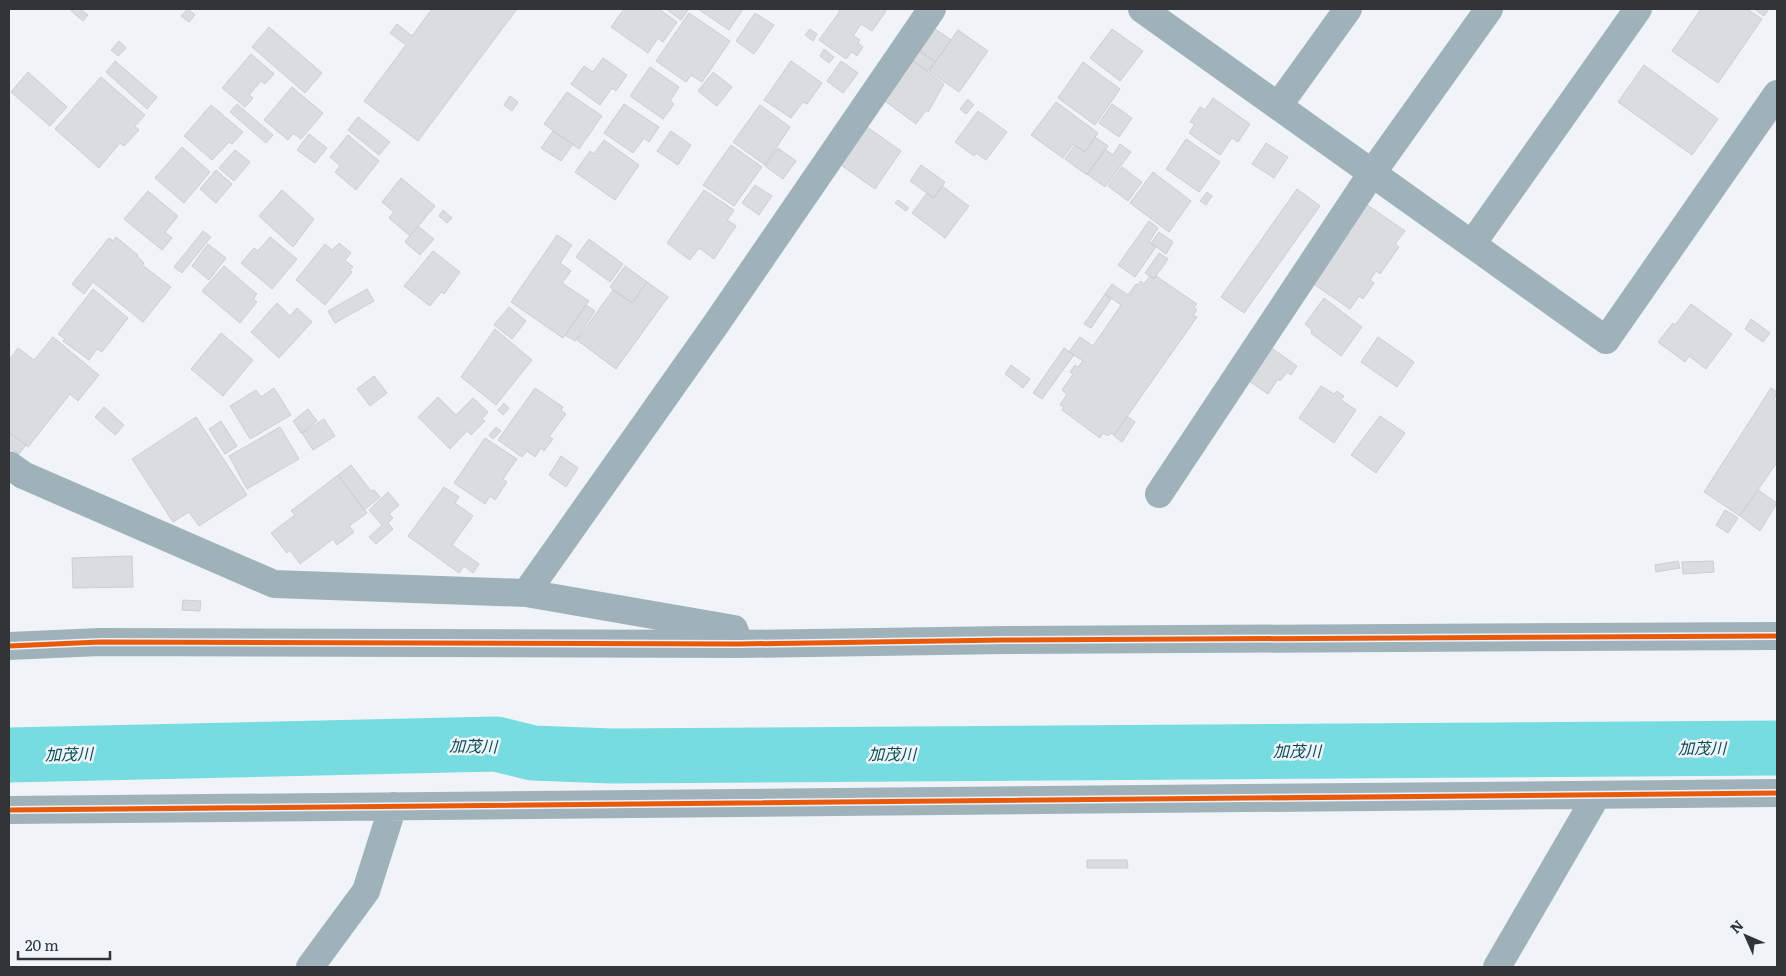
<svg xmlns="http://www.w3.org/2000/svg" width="1786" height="976" font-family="Literata,'Noto Sans JP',serif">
<rect width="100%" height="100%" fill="#f0f4f8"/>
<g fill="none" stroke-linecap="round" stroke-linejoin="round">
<!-- river -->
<path stroke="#77dcdf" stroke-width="55" d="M9,755L496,744L533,753L611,756L1777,748"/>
</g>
<!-- building -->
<path fill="#dadcdf" stroke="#ccced1" d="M69,9H81L88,15L83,21Z
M188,9L195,15L189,22L181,16Z
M432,9H517L418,141L364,101L406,45L390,33L397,24L412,36Z
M624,9H659L677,22L663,42L658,38L648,53L611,27Z
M666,9H687L688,10L681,20Z
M698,9H743L729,30Z
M837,9H883L886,11L872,31L861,24L853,36L860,40L858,43L863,47L857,56L852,52L846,59L819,40L840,11Z
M1701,9H1747L1762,19L1718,83L1672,51Z
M1754,9H1769L1764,16Z
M689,13L730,41L702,82L691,75L686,82L656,61Z
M755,13L774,25L754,54L736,41Z
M931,26L951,40L935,62L916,48Z
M269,27L322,73L305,93L252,47Z
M810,29L817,34L813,41L805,35Z
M1112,29L1143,51L1120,81L1090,58Z
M958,30L988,51L959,92L929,71Z
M119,41L126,48L118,56L111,50Z
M916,48L935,62L928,71L909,58Z
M824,49L834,57L829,63L820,56Z
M251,54L274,74L265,84L261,81L249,95L253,98L245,107L222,88Z
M603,58L627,75L616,91L612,88L600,105L571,84L584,66L593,72Z
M115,61L157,97L147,109L106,72Z
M791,61L822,83L807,104L803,102L791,118L764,100Z
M841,61L858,73L843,93L827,81Z
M913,61L944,84L928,112L926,110L916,124L885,101Z
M1083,62L1120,89L1095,125L1058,98Z
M1644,65L1718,119L1692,155L1618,102Z
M650,67L679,87L670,101L674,104L663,119L630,96Z
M28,72L67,107L50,126L11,92Z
M713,72L732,87L717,106L698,91Z
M101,77L145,115L135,126L139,130L124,146L120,143L99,168L55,129Z
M292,87L323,113L301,139L293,133L288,140L264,120Z
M567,92L602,116L579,149L544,124Z
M510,96L518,102L512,111L504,105Z
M1213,98L1250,124L1238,142L1232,138L1220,155L1189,133L1195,124L1190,122L1200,107L1205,110Z
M968,99L974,105L966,114L960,109Z
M1056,102L1098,133L1085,152L1073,144L1063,158L1031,135Z
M237,104L273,135L266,143L230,112Z
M624,104L659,127L649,142L644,138L633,153L604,133Z
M1112,104L1132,118L1119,137L1099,123Z
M211,105L243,132L232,144L229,142L212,160L184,136Z
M760,105L790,127L765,165L733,142Z
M978,111L1007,132L986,160L976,153L974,156L955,142Z
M358,117L390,142L379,155L348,130Z
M867,127L901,151L875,189L841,165Z
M553,131L573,144L561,161L541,148Z
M671,131L691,145L678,165L657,151Z
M309,134L327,148L315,163L297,150Z
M348,135L379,161L356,190L335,172L340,166L330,157Z
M1095,137L1108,146L1087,175L1065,159L1075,145L1085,152Z
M1186,139L1220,162L1199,192L1166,169Z
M604,140L639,165L615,200L575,172L590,151L594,154Z
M1266,143L1288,157L1274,178L1252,164Z
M1120,144L1131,152L1105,187L1087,174L1105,149L1113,155Z
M731,145L762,167L734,206L703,185Z
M182,147L210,172L184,203L155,178Z
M778,148L796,161L783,179L765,166Z
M235,150L250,162L234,181L219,168Z
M921,165L945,182L934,198L910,181Z
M1122,167L1142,182L1128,201L1108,186Z
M216,170L232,184L216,203L200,189Z
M1153,172L1191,201L1169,232L1130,203Z
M401,178L435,206L410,236L389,218L394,212L382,202Z
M755,185L772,196L759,215L742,203Z
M942,186L969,206L945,238L912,213L927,193L934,198Z
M1297,189L1320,206L1244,313L1221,297Z
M282,190L314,219L293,247L259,216Z
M704,190L734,210L727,220L736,226L714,259L699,248L690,260L667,243Z
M148,191L178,216L165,232L172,238L162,250L124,219Z
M1207,192L1212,196L1206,205L1200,201Z
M898,200L909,208L906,211L895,203Z
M1363,202L1405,231L1395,244L1399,247L1380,274L1376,271L1370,280L1374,283L1363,299L1359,296L1350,309L1309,281Z
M443,210L452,218L447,223L439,216Z
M1149,221L1158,228L1149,242L1156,247L1135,277L1118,265Z
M418,226L434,239L420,255L405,242Z
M203,231L211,237L182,273L174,267Z
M1159,232L1173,242L1166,254L1151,243Z
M557,235L572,245L560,263L571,271L562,283L589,301L563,338L511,302Z
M116,237L138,255L137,256L144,263L142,265L171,287L143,322L93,282L84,294L72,284L109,238L113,241Z
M270,237L297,259L272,289L241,263L254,248L258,251Z
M589,239L623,264L610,282L576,257Z
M339,243L351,253L345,260L353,267L350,270L352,272L325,305L296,280L325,244L332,250Z
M208,244L226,258L209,280L192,266Z
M433,251L460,272L444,294L441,292L430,306L404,286Z
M1159,253L1168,259L1154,279L1145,273Z
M224,266L257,294L253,299L257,302L240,323L202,291Z
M625,266L647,282L632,303L610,287Z
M1150,276L1154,279L1156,276L1197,304L1194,307L1197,310L1193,315L1197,317L1114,435L1111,433L1108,436L1103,433L1100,438L1062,410L1064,407L1060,405L1067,394L1062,390L1073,374L1070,372L1075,365L1078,367L1083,361L1069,352L1080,337L1093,346L1121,305L1105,294L1112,284L1128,295L1136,284L1138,285L1141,281L1144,284Z
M647,282L668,297L616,369L577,340L613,290L632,303Z
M93,289L128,318L102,352L97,349L89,360L63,341L65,339L58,334Z
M367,289L374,301L335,323L328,311Z
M1105,294L1111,299L1091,328L1084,324Z
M1324,298L1362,327L1341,356L1311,333L1312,330L1305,324Z
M277,303L290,316L297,308L312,322L279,358L251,332Z
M1691,304L1732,334L1706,369L1689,356L1685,362L1658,342L1673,323L1675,325Z
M586,305L595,311L575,341L565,335Z
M509,307L526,321L512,339L494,325Z
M1751,319L1770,333L1763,342L1745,329Z
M495,329L532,360L496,405L461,377Z
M221,333L253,360L223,396L191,369Z
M53,337L99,375L78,401L70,394L28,447L9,432V360L18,348L34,360Z
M1378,337L1414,362L1397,387L1361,362Z
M1266,344L1297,366L1291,375L1287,372L1280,381L1278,379L1268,394L1243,377Z
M1064,348L1074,355L1042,399L1033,393Z
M1011,365L1030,379L1023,388L1005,374Z
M374,376L387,393L370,406L357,389Z
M1321,386L1334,394L1337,391L1344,396L1341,400L1356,410L1334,443L1299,418Z
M274,388L291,415L250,439L230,406L256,390L261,397Z
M535,388L563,407L561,410L566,414L549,437L553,439L544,451L541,448L535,457L527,451L522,457L498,440Z
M1771,388L1777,392L1774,400L1777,402V462L1740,516L1704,492Z
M438,397L456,415L473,398L488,412L482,419L485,421L471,435L467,431L450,449L418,417Z
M504,403L509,408L503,415L498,410Z
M104,407L124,425L115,435L95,417Z
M308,409L317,421L301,433L293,421Z
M1127,416L1135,422L1122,442L1114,436Z
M1380,416L1405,433L1376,473L1351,455Z
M196,417L247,495L199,526L189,512L173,522L132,459Z
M324,419L335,436L313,450L302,433Z
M221,421L237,446L225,454L209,429Z
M280,427L299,459L247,489L229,456Z
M496,427L501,431L493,439L489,435Z
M9,432L26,445L19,454L9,448Z
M485,438L517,459L503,479L507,482L495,500L490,496L485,504L454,483Z
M561,456L578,468L566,487L549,475Z
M351,465L371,491L374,490L380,497L364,510L338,475Z
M338,475L367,513L349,526L354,532L337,545L333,539L300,564L290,550L287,553L271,533L295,515L291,511Z
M444,487L459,497L455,503L473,516L452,545L479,564L473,573L464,566L459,573L408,536Z
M1758,490L1777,503L1760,531L1740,516Z
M388,492L399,505L389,514L393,518L388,523L393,529L376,544L369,537L382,525L369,510Z
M1725,510L1738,518L1728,533L1716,525Z
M132,556L133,587L73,588L72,558Z
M1678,561L1680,568L1656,572L1655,565Z
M1713,561L1714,572L1683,574L1682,562Z
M183,600L201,601L200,611L182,610Z
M1087,860H1127L1128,868H1087Z"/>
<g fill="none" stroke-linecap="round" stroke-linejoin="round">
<!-- street -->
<path stroke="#9fb2ba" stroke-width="28" d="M1142,9L1606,340L1777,94
M1278,106L1348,9
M1472,244L1638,9
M9,465L23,475L274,584L526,593L734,629L739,643
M1159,494L1372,173L1489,9
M526,593L716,324L932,9
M9,646L100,642L739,644L1005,640L1777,636
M9,810L1777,793
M310,967L366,891L393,806
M1497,967L1597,795"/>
<defs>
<path id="cycleway" d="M9,646L100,642L739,644L1005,640L1777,636
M9,810L1777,793"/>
</defs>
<!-- cycleway casing -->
<use href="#cycleway" stroke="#edf4fc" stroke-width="8"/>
<!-- cycleway -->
<use href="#cycleway" stroke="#e8590c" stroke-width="5"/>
</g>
<g text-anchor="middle" stroke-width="5" stroke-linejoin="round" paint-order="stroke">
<!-- water labels -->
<g font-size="16" font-style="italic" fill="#0d4c4d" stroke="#edf4fc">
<text transform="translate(473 746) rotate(1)" y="6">加茂川</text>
<text x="1702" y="754">加茂川</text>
<text x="1297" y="757">加茂川</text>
<text transform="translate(69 754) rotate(-1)" y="6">加茂川</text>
<text x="892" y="760">加茂川</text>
</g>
</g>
<!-- border -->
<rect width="1786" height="976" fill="none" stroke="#323538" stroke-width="20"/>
<!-- north arrow -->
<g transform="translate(1746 936) rotate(315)" stroke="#edf4fc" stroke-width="4" paint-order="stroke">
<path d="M0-4L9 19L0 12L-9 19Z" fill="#323538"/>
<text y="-8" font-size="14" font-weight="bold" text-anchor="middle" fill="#323538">N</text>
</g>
<!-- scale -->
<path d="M18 951v8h92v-8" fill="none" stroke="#323538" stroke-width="2.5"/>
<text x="25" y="951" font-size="15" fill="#323538" stroke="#edf4fc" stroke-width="4" paint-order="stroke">20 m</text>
</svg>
